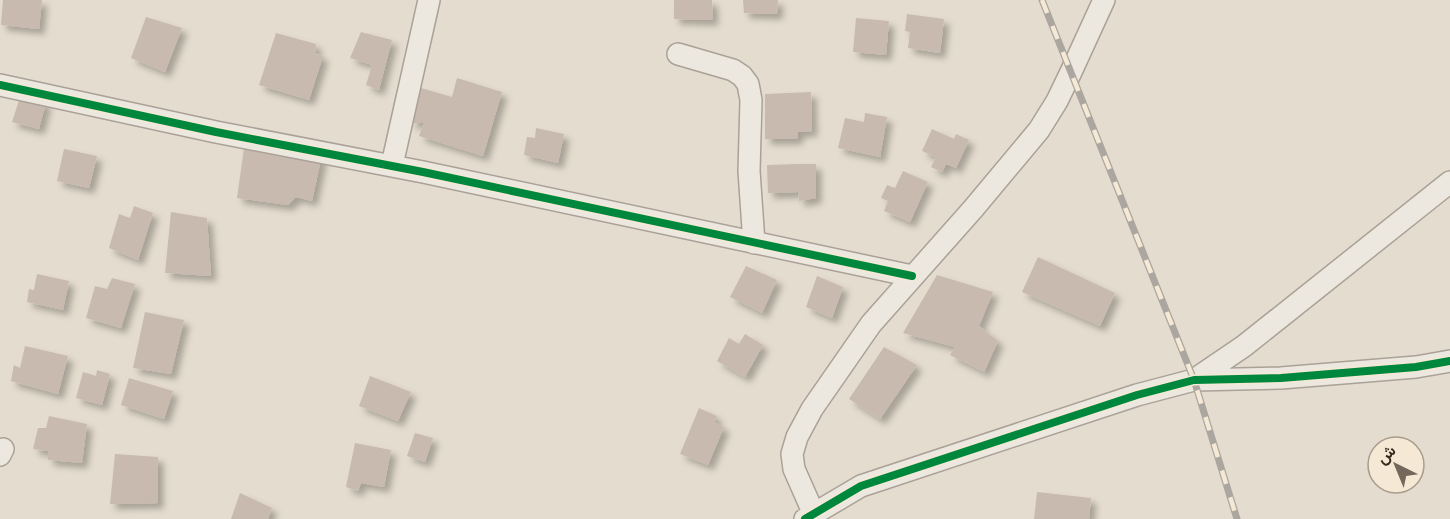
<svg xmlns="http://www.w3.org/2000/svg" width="1450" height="519" font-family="'IBM Plex Serif',Vazirmatn,serif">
<defs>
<filter id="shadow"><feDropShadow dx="5.5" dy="5.5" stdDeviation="3" flood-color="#0004"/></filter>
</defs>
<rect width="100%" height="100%" fill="#e4dcce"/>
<!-- building -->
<path fill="#c8baaf" filter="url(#shadow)" d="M3,0H42L39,29L1,25Z
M674,0H712L713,20L674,19Z
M743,0H778L777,14L744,13Z
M907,14L944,19L940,53L908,48L910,32L905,31Z
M146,17L182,28L165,72L131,58Z
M856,18L889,21L886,55L853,52Z
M361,32L392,40L379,90L366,85L372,65L350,58Z
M276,33L316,44L315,53L323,56L309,100L259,85Z
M457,78L502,92L483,156L419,136L424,123H410L421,88L452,97Z
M811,92L812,131L798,132L797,139H765V94Z
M20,97L46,102L39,129L12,122Z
M865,113L887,117L880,157L838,148L845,118L864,122Z
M536,128L564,134L558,163L524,155L527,137L535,138Z
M932,129L954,139L956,134L969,140L956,168L946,164L942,172L931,167L936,157L922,151Z
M245,141L322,155L312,201L296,197L288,205L237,198Z
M64,149L97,156L89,188L57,181Z
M798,164H816V198L799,201L798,192L768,193L767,165Z
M903,171L928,182L910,222L884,211L888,201L881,198L887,185L895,188Z
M134,206L153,213L138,260L109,248L119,214L130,218Z
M171,212L207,218L211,276L165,273Z
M1038,257L1115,293L1100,326L1022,292Z
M746,266L777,280L762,313L730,297Z
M37,274L69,281L63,310L27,302L29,289L34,290Z
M937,275L993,292L979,326L998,341L984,372L950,355L955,347L903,333Z
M817,276L843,287L832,318L806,307Z
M112,278L135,284L121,328L86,318L95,286L107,289Z
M145,312L184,320L171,374L133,368Z
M745,334L763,345L745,377L717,361L729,338L739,344Z
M25,346L68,356L58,394L11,381L14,365L20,368Z
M884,347L917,365L880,419L849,399Z
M97,370L110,374L102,405L76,398L83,372L96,376Z
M370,376L411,392L398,421L359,406Z
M129,378L173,391L164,419L121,405Z
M699,408L717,416L714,422L724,427L708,465L680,454Z
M49,416L87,424L82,463L48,460V451L33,449L38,428H46Z
M415,433L433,438L425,462L407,456Z
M355,443L391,450L384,487L361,483L358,491L346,487Z
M115,454L158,457V503L110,504Z
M1037,492L1091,498L1089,519H1034Z
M240,493L272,508L268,519H231Z"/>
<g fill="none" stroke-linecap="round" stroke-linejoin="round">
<defs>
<path id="street" d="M678,54L733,70L742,76L748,84L751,100L749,171L754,243
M0,85L216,132L423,172L912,276
M392,165L429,0
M1194,380L1244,346L1450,182
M0,455L3,449
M813,512L794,469L792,454L797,437L812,409L871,324L973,209L1039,130L1057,101L1071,72L1104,0
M805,519L861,486L1137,395L1194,380L1281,378L1416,367L1450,361"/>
</defs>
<!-- street casing -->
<use href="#street" stroke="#aaa197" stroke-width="24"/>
<!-- street -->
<use href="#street" stroke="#ece8e0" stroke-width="21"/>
<defs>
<path id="rail" d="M1042,0L1194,380L1237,519"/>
</defs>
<!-- rail casing -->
<use href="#rail" stroke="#aca6a0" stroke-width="7"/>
<!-- rail -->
<use href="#rail" stroke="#f5e9d5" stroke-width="4.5" stroke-dasharray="14" stroke-linecap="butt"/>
<defs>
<path id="cycleway" d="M0,85L216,132L423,172L912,276
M805,519L861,486L1137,395L1194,380L1281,378L1416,367L1450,361"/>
</defs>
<!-- cycleway casing -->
<use href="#cycleway" stroke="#f5e9d5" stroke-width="11"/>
<!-- cycleway -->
<use href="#cycleway" stroke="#00873e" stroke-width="8"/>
</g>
<!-- north arrow -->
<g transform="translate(1396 465) rotate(317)"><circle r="28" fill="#f5e9d5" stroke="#a99c8c" stroke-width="1.5"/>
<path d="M0-4.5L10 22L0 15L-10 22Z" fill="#74685c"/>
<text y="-9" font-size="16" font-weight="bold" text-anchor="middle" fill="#38291f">ش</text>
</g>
</svg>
